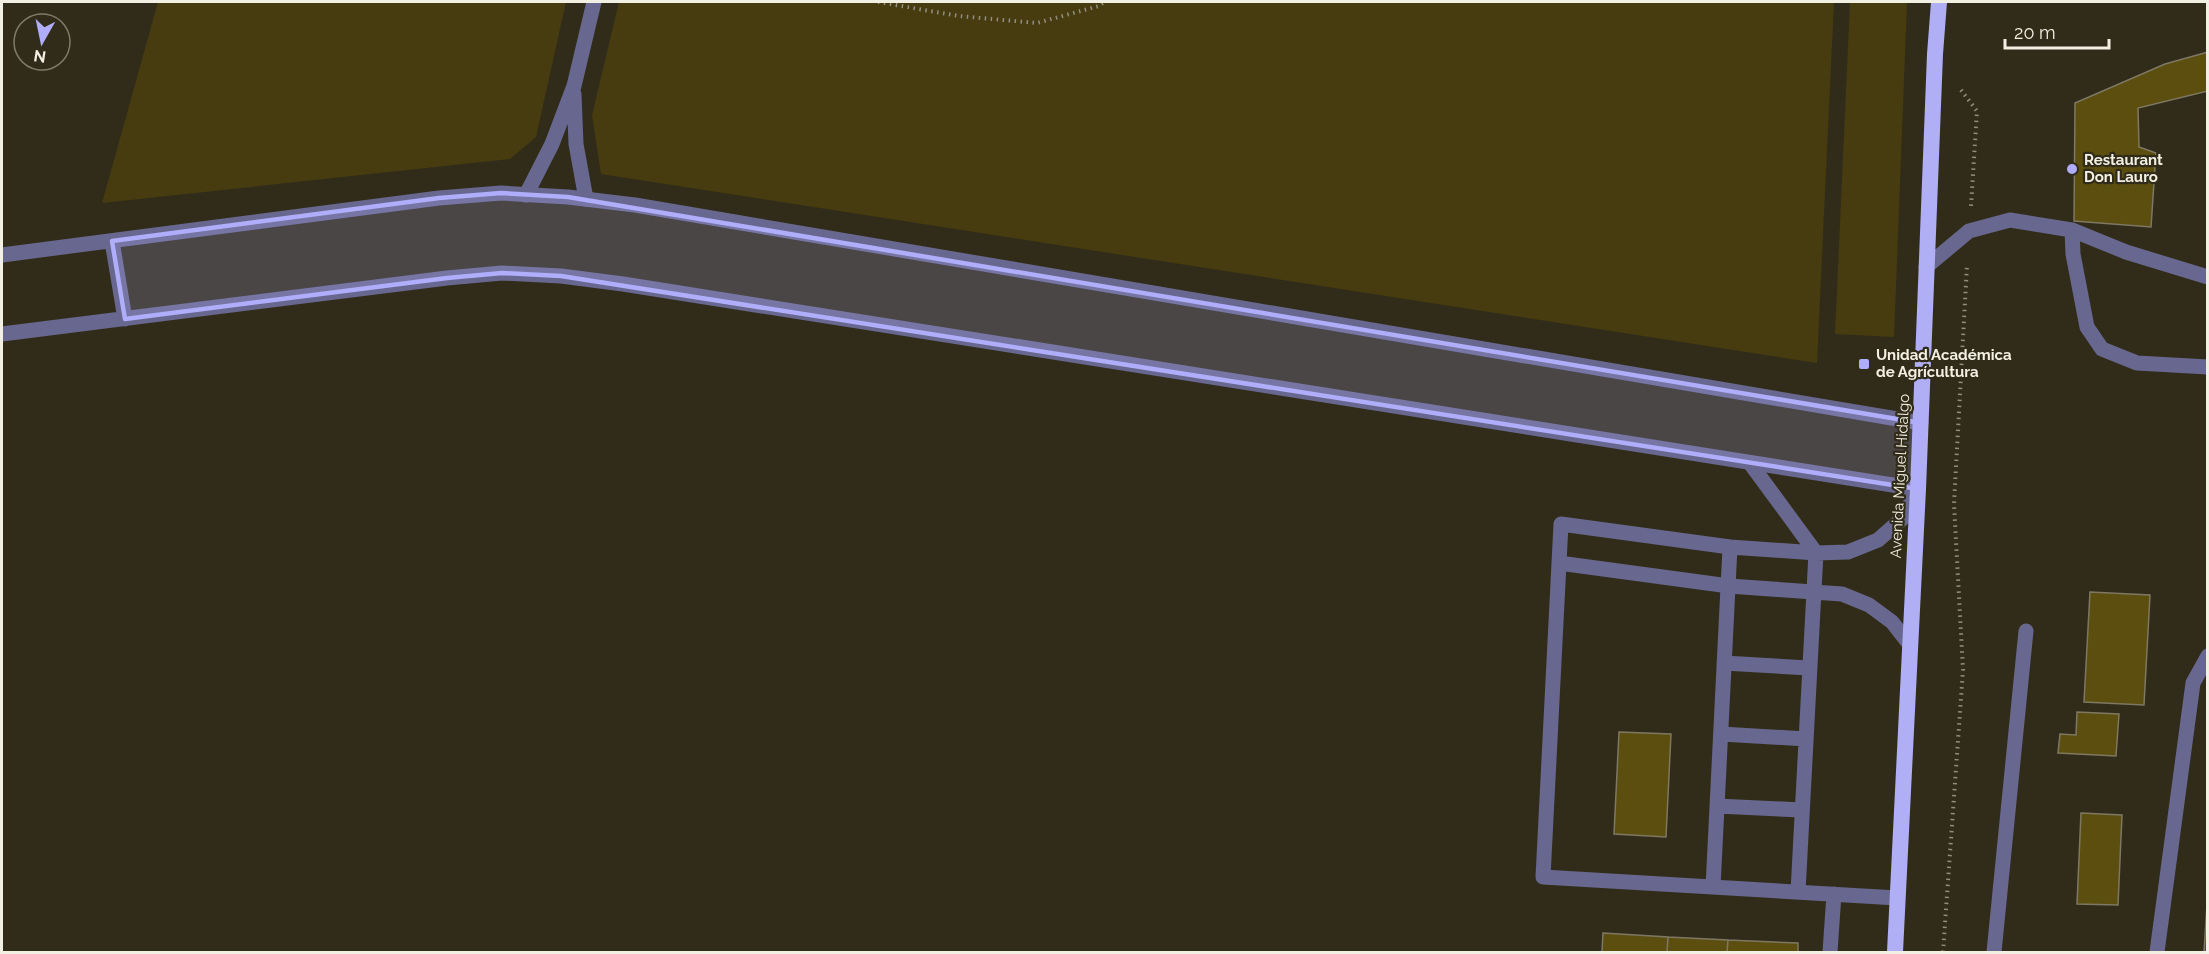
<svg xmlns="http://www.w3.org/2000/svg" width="2209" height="954" font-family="Raleway,sans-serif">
<rect width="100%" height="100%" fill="#312c19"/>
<!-- green -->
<path fill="#463c10" d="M158,2H566L536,137L510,159L102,203Z
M619,2H1834L1817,363L601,174L592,115Z
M1850,2H1907L1894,337L1835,334Z"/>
<!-- building -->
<path fill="#5c4e0f" stroke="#7e7863" stroke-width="1.5" d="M2208,52V91L2138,108L2139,147L2156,153L2151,227L2074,221L2075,103L2165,64Z
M2090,592L2150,595L2144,705L2084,702Z
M2077,712L2119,714L2116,756L2058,753L2060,734L2076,735Z
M1619,732L1671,734L1666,837L1614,834Z
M2081,813L2122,815L2118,905L2077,904Z
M2208,889V952H2204Z
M1603,933L1668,937L1667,952H1602Z
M1668,937L1728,940L1727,952H1667Z
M1728,940L1798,943V952H1727Z"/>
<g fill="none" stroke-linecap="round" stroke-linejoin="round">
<!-- path -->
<path stroke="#928e7f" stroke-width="4" stroke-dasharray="1.5 4.5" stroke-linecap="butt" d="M878,2L959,16L1037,23L1099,6L1104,2
M1961,90L1977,111L1971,206
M1943,952L1963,670L1954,504L1967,265"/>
<!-- service -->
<path stroke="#68678f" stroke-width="15" d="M574,94L576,144L586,199
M526,195L552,144L574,86L594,2
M2072,230L2126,252L2208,277
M1926,267L1969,231L2010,220L2072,230L2073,254L2087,327L2102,349L2137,363L2208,367
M1750,463L1816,553L1798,892
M1559,563L1729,586L1842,594L1869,605L1892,622L1910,645
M1724,663L1809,668
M1721,734L1806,739
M1717,806L1802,810
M1713,887L1730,547
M1897,898L1543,877L1561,524L1730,547L1816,553L1848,552L1878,540L1903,518L1917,490
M1830,952L1834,894
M1994,952L2026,631
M2157,952L2193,683L2208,656"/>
<!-- minor -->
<path stroke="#68678f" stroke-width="15" d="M112,241L125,319
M2,255L439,198L501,193L568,197L635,205L1921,423
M2,334L447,278L502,273L561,276L623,284L1918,489"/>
<!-- trunk -->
<path stroke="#b0aef5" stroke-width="16" d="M1895,952L1918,489L1935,54L1939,2"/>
</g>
<!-- marked area -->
<path fill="#b0adfa" fill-opacity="0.2" stroke="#b0adfa" stroke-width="4.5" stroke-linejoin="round" d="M501,193L568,197L1921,423L1918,489L561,276L502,273L447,278L125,319L112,241L439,198Z"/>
<!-- markers -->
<g fill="#b0adfa" stroke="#312c19" stroke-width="2">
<circle cx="2072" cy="169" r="6"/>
<rect x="1858" y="358" width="12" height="12" rx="3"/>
</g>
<g text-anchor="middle" stroke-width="4.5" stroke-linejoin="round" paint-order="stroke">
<!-- poi labels -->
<g font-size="15" font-weight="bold" fill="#f2efe3" stroke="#312c19" text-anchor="start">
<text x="2084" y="165">Restaurant<tspan x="2084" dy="17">Don Lauro</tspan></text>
<text x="1876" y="360">Unidad Académica<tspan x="1876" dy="17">de Agrícultura</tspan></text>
</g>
<!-- street labels -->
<g font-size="15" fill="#f2efe3" stroke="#312c19">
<text transform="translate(1900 476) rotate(-87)" y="5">Avenida Miguel Hidalgo</text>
</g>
</g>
<!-- border -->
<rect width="2209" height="954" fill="none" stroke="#f2efe3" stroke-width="6"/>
<!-- north arrow -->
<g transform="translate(42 42) rotate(189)"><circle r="28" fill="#312c19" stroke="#7e7a6a" stroke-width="1.5"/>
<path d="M0-4.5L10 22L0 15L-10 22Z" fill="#b0adfa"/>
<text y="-9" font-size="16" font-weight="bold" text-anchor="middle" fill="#f2efe3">N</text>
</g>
<!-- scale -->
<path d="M2005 39v9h104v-9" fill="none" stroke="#f2efe3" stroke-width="3"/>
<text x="2014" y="39" font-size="18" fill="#f2efe3" stroke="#312c19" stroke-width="4.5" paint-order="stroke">20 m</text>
</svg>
